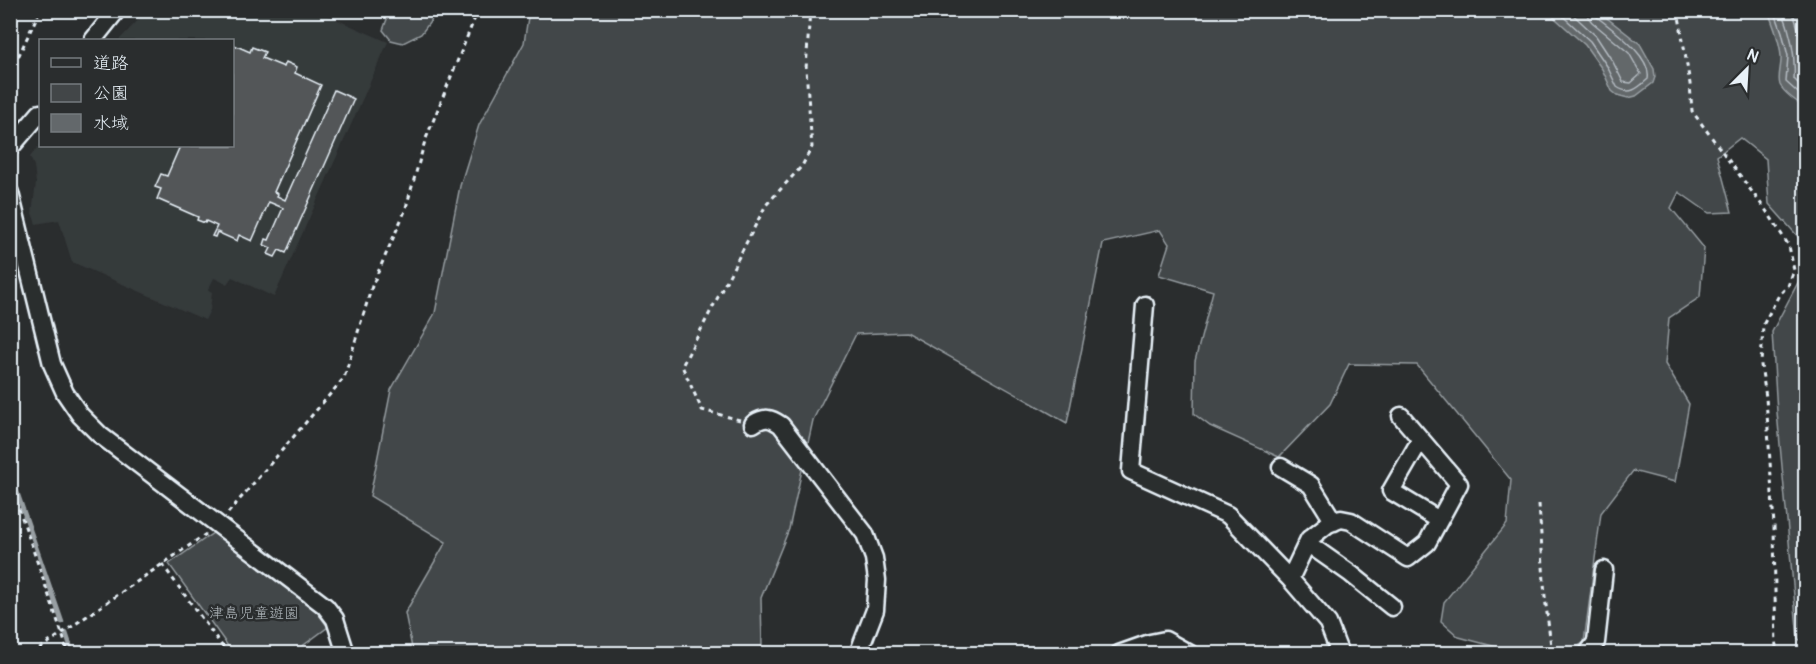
<svg xmlns="http://www.w3.org/2000/svg" width="1816" height="664" font-family="Pangolin,'Klee One',sans-serif">
<rect width="100%" height="100%" fill="#2a2d2e"/>
<filter id="ink" filterUnits="userSpaceOnUse"><feTurbulence type="fractalNoise" baseFrequency=".0167" numOctaves="2"/><feDisplacementMap in="SourceGraphic" scale="12" xChannelSelector="R" yChannelSelector="G"/><feConvolveMatrix kernelMatrix="1 2 1 2 8 2 1 2 1" color-interpolation-filters="sRGB"/></filter>
<g filter="url(#ink)">
<!-- built -->
<path fill="#363a3b" d="M147,11H317L388,42L274,297L232,277L227,284L214,278L208,290L212,292L210,310L205,320L72,262L59,220L36,224L32,213L36,183L34,166L30,157L40,144V146H232V40H119Z"/>
<!-- green -->
<path fill="#424648" stroke="#959ca0" stroke-width="1.5" d="M393,11V10L438,11L421,34L403,43L391,40L383,30L387,19Z
M529,11H1805V239L1801,240L1769,204L1766,159L1740,138L1717,156L1732,212L1709,213L1679,192L1671,208L1704,248L1700,297L1669,318L1665,364L1689,404L1675,482L1633,471L1601,513L1584,642L1569,653H1519L1459,637L1441,621L1444,602L1507,524L1511,480L1417,365L1349,364L1330,404L1279,457L1210,426L1194,414L1195,361L1213,291L1159,275L1169,244L1160,230L1103,243L1067,423L906,332L856,334L813,420L789,529L761,598L762,648L735,654L413,653L405,613L446,542L370,496L391,390L435,313L460,186L479,125L524,43Z
M1805,272H1806L1805,642L1798,639L1777,412L1772,332L1803,273Z
M216,531L317,612L328,627L293,653H233L169,564Z"/>
<!-- water -->
<path fill="#63686b" stroke="#989fa3" stroke-width="1.5" d="M1547,11H1598L1640,44L1654,69L1655,77L1653,83L1636,96L1628,98L1617,95L1612,91L1602,69L1585,45Z
M1768,11H1805V107C1798,103 1784,93 1780,85C1777,77 1782,65 1781,56C1780,40 1773,25 1768,11Z"/>
<g fill="none" stroke-linecap="round" stroke-linejoin="round">
<!-- shore -->
<path stroke="#b3bac0" stroke-width="1.5" d="M1556,10L1590,41L1607,66L1617,87C1630,96 1638,88 1648,79C1652,56 1613,30 1597,17L1595,10
M1568,10L1596,36L1613,62L1623,82L1631,83L1641,74L1629,53L1592,22L1588,17L1587,10
M1774,10L1782,32L1788,56L1786,82L1806,100
M1782,10C1791,33 1796,54 1794,79L1806,91
M1792,10C1797,25 1802,39 1804,54C1805,63 1801,71 1806,78"/>
<!-- stream -->
<path stroke="#989fa3" stroke-width="4.5" d="M10,472L62,622
M66,633L73,654"/>
</g>
<!-- building -->
<path fill="#535759" stroke="#e8f1f8" stroke-width="1.5" d="M232,44L250,52L252,47L265,52L262,58L284,67L286,62L297,67L295,73L321,85L274,192L278,194L277,196L285,200L334,90L354,99L286,253L279,250L275,257L268,254L271,248L264,245L266,239L269,240L283,208L269,202L252,241L239,235L237,241L217,232L215,237L212,236L217,226L206,221L205,223L197,220L198,217L157,199L161,189L155,187L161,174L167,176L180,146H232Z"/>
<g fill="none" stroke-linecap="round" stroke-linejoin="round">
<defs>
<path id="minor" d="M93,40L117,10
M10,148L40,113
M10,193L52,364L65,393L80,415L100,435L325,606L335,619L346,654
M1145,305L1131,471L1228,515L1290,579L1328,623L1340,654
M753,424C765,416 771,418 781,425L865,534L874,558L877,580L875,610L858,654
M1421,439L1391,491L1439,520
M1281,467L1311,485L1334,522
M1307,543L1351,574L1392,607
M1290,579L1309,539L1328,524L1341,519L1351,521L1408,558L1427,543L1459,484L1401,416
M1119,654L1150,643L1165,640L1190,654
M1587,654L1596,642L1604,570"/>
</defs>
<!-- minor casing -->
<use href="#minor" stroke="#e8f1f8" stroke-width="21"/>
<!-- path -->
<path stroke="#e8f1f8" stroke-width="3" stroke-dasharray="4.5 4.5" stroke-linecap="butt" d="M1678,10L1690,84L1692,111L1770,216L1789,246L1794,270L1788,286L1779,295L1763,325L1761,365L1766,397L1774,526L1776,654
M10,60L19,55L40,10
M740,420L702,410L682,366L766,205L802,166L812,147L806,69L810,10
M10,483L69,654
M1539,504L1545,597L1552,654
M228,513L344,378L372,286L405,211L425,141L478,10
M162,564L228,654
M32,654L206,534"/>
<!-- minor -->
<use href="#minor" stroke="#2a2d2e" stroke-width="16"/>
</g>
</g>
<g text-anchor="middle" stroke-width="5" stroke-linejoin="round" paint-order="stroke">
<!-- park labels -->
<g font-size="15" fill="#aeb5ba" stroke="#2a2d2e">
<text x="254" y="618">津島児童遊園</text>
</g>
</g>
<!-- margin -->
<rect width="1816" height="664" fill="none" stroke="#2a2d2e" stroke-width="36"/>
<rect x="18" y="18" width="1780" height="628" fill="none" stroke="#e8f1f8" stroke-width="2" filter="url(#ink)"/>
<!-- legend -->
<rect x="39" y="39" width="195" height="108" fill="#2a2d2e" stroke="#767b7f" stroke-width="1.5"/>
<rect x="51" y="58" width="30" height="9" fill="#2a2d2e" stroke="#767b7f" stroke-width="1.5"/>
<text x="93" y="69" font-size="18" fill="#e8f1f8">道路</text>
<rect x="51" y="84" width="30" height="18" fill="#424648" stroke="#767b7f" stroke-width="1.5"/>
<text x="93" y="99" font-size="18" fill="#e8f1f8">公園</text>
<rect x="51" y="114" width="30" height="18" fill="#63686b" stroke="#767b7f" stroke-width="1.5"/>
<text x="93" y="129" font-size="18" fill="#e8f1f8">水域</text>
<!-- north arrow -->
<g transform="translate(1747 69) rotate(24)" stroke="#2a2d2e" stroke-width="4.5" paint-order="stroke">
<path d="M0-4.5L10 22L0 15L-10 22Z" fill="#e8f1f8"/>
<text y="-9" font-size="16" font-weight="bold" text-anchor="middle" fill="#e8f1f8">N</text>
</g>
</svg>
